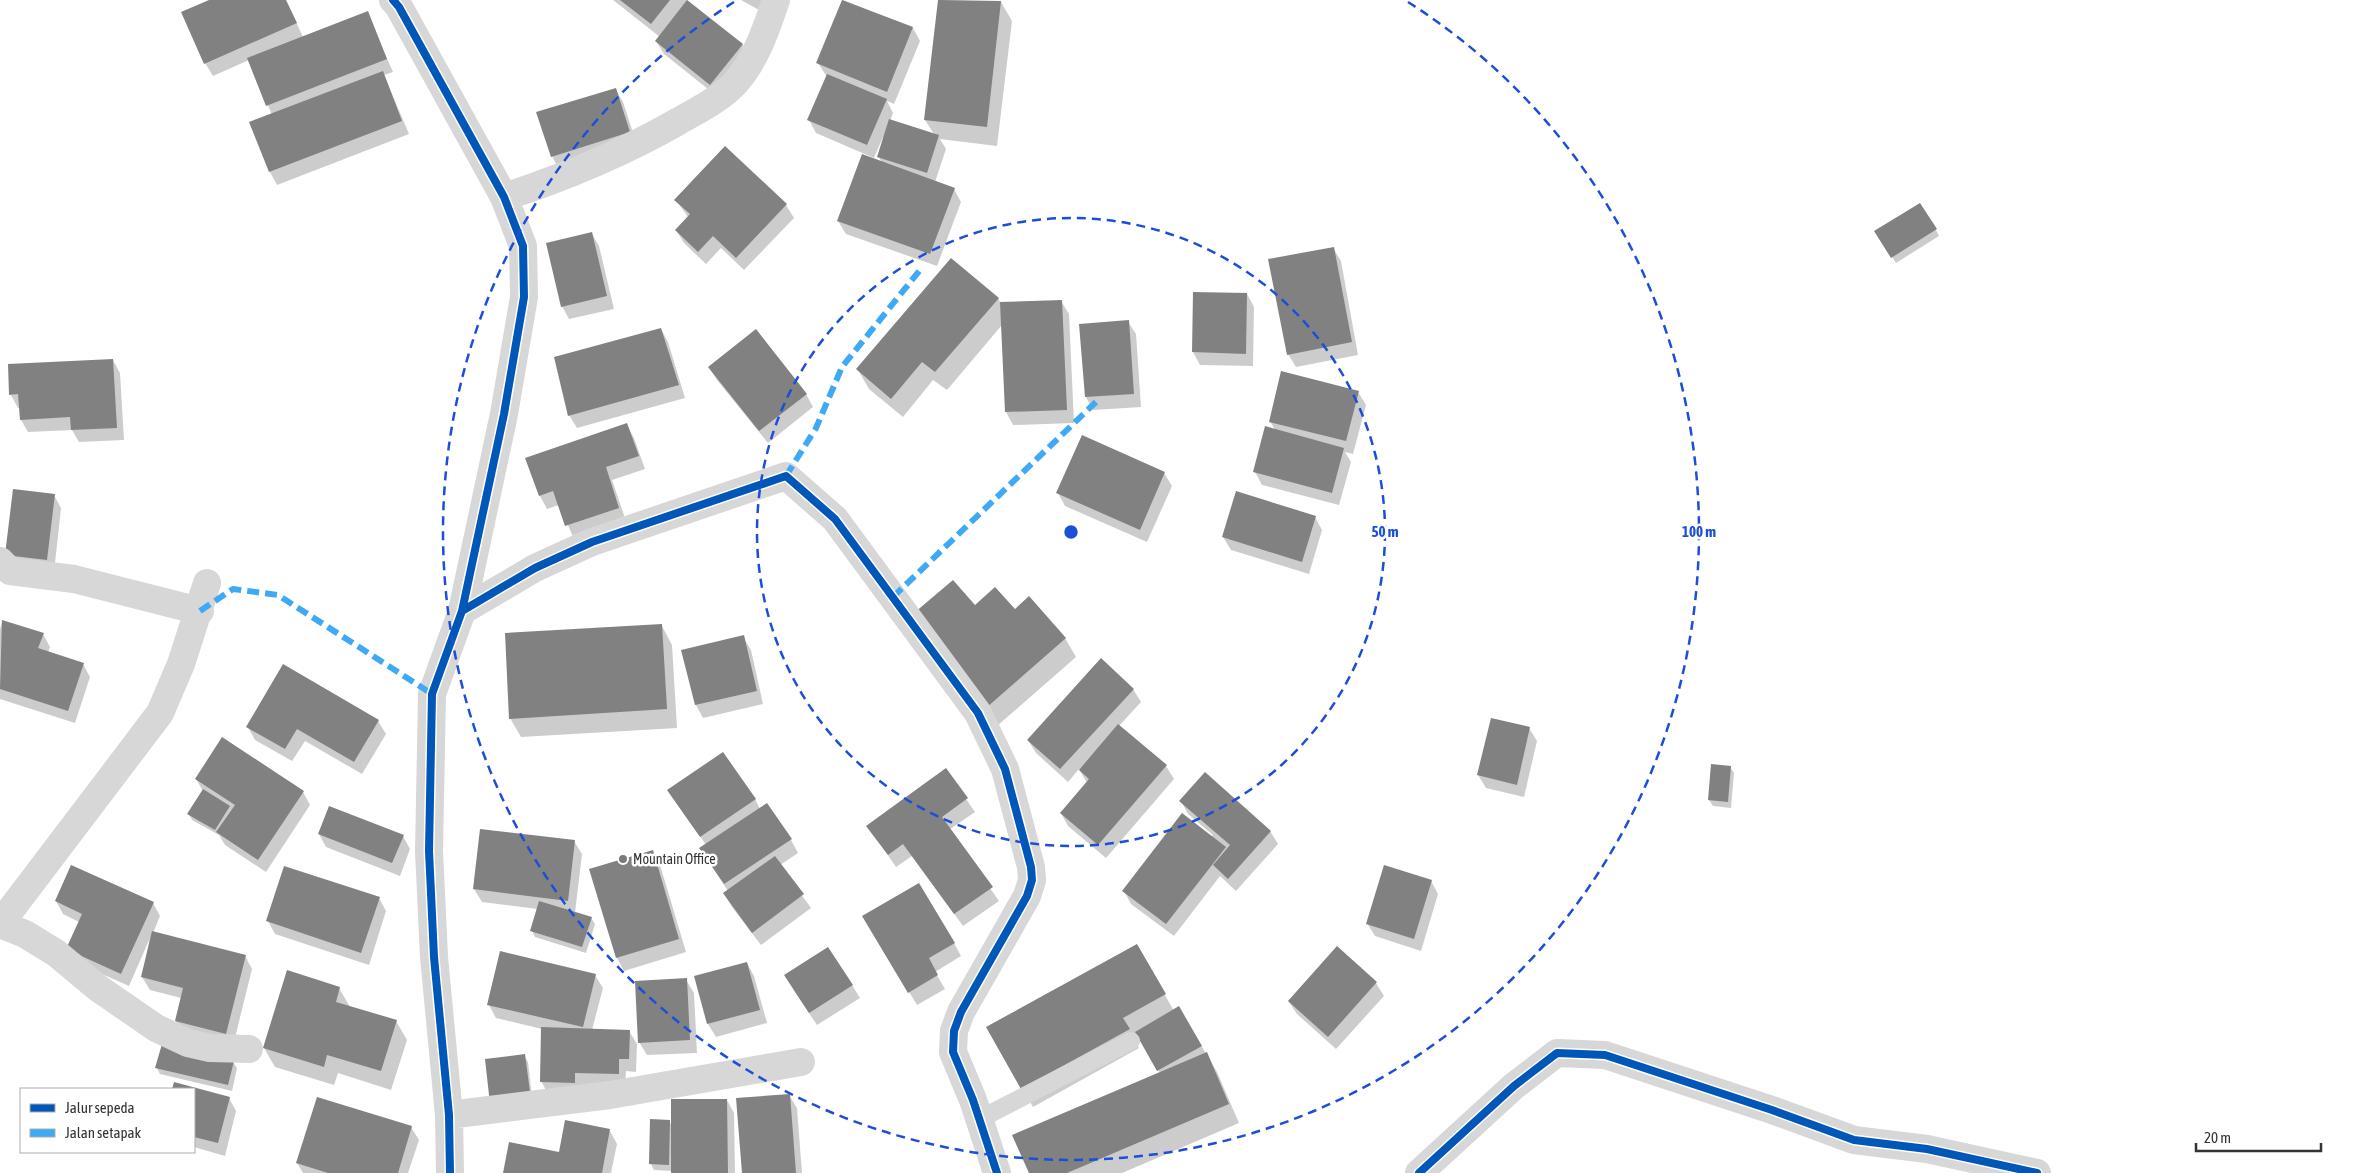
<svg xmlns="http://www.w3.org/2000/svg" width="2376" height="1173" font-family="'Asap Condensed',sans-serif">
<rect width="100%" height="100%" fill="#fff"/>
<!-- shadow -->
<path fill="#0003" d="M212,0H286L303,37L367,13L393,72L384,75L409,134L277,185L270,172L272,115L249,60L213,76L205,63Z
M687,0L742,44L749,57L718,97L664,54L656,41L660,37L613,0Z
M741,0H765L759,10Z
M843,0L913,28L920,41L894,104L887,101L893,113L890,121L934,134L925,120L939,0L1001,2L1012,21L997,146L940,139L946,149L935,182L954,189L961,202L937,266L846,234L838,221L882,163L879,157L885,137H883L874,158L816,133L809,120L827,77L818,63Z
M615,89L623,102L637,145L559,169L552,156Z
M725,148L786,205L794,218L744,270L721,248L706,264L684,243L676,230L688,217L676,200Z
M1936,230L1939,236L1896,263L1876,231Z
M592,234L599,246L614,309L569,319L562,306Z
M1333,248L1341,261L1358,355L1296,367L1288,354Z
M1247,294L1254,307L1253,366L1200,365L1193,352Z
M998,298L1001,304L1061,301L1069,314L1074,423L1013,425L1006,412L1002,325L947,390L933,380L903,417L869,389L858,370Z
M1128,322L1136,334L1141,407L1093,410L1086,397Z
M661,329L668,342L685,398L577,428L569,415Z
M113,360L120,373L124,440L79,442L72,430L28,432L21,420L20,408H18L11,395Z
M709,367L806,394L813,407L768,443L717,380Z
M1358,392L1366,405L1353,454L1345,452L1351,462L1339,505L1262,485L1255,472L1275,430L1270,421Z
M627,425L634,438L645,469L612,480L626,521L574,539L559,505L547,509L540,496L527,459Z
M1164,473L1172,486L1147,542L1065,506L1058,493Z
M54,495L61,508L54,572L7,555Z
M1315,517L1322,530L1309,574L1231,550L1223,537Z
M975,607L1015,610L1065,638L1076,657L997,726L927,632Z
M2,622L43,634L50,647L48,653L83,664L90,677L75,723L0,699V629Z
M662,626L672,645L677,728L521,737L510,718Z
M743,637L751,650L763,704L703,718L696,705L683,651Z
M1133,689L1141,702L1119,726L1166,766L1174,779L1106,858L1068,826L1061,813L1087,783L1079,769L1068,782L1036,753L1028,740Z
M378,721L386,734L362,774L305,741L292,761L255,740L248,727Z
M1529,728L1537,741L1524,797L1486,788L1478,775Z
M1730,767L1734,773L1731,808L1713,806L1709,800Z
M946,770L975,812L949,830L999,901L963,926L912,856L896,867L868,826Z
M196,779L303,792L310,805L266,872L225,845L219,835L192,820L189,814L203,791Z
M669,790L755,799L760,809L791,840L798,853L780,865L811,908L761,945L732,907L724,894L728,891L701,849L706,845Z
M1181,801L1270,831L1278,844L1236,891L1220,876L1174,936L1131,904L1124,891L1213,835L1188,814Z
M319,834L403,836L410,849L400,876L326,847Z
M574,841L582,854L575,913L591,918L595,924L586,953L535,937L532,931L538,909L482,902L474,889Z
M653,852L660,865L686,952L624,971L617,958L591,870Z
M1431,881L1438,894L1421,951L1375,936L1367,923Z
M379,898L386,911L369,965L275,934L268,921Z
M56,901L153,903L160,916L153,933L245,956L252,969L233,1046L183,1034L176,1021L181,998L150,990L142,977L150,938L129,986L75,962L79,922L63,914Z
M864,917L954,943L961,956L935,972L945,989L917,1005Z
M1137,946L1174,1011L1179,1008L1217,1072L1239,1123L1122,1173H1030L1160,1073L1137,1034L1133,1037L1139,1048L1033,1107L988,1028Z
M1337,948L1376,983L1384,996L1336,1049L1297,1014L1289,1002Z
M747,963L754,976L767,1023L716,1037L708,1024Z
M595,975L603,988L592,1030L629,1031L637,1044L636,1072L626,1071L625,1086L548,1094L541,1081L542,1029L496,1018L489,1005Z
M686,980L694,993L697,1053L647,1055L639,1042Z
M852,985L860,998L817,1025L793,989Z
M339,988L350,1007L396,1021L407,1040L391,1090L338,1073L334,1085L275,1067L264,1048Z
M524,1056L528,1062L533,1106L495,1110Z
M233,1062L237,1068L232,1091L160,1074L157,1068Z
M175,1084L229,1098L236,1111L225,1156L194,1147V1089H173Z
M789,1095L797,1108L802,1173H743Z
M727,1100L734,1113L735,1173H672V1171L654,1170L651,1164L669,1121L672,1126Z
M411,1127L419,1140L408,1173H303L297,1163Z
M610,1131L617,1144L611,1173H504L560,1154Z"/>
<!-- building -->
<path fill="#818181" d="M209,0H286L297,23L204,64L181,12Z
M620,0H670L651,24Z
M687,0L743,44L710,85L655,41Z
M842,0L913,27L887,92L816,63Z
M938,0L1001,1L987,127L924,120Z
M368,11L387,59L266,106L247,58Z
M383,71L402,121L269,172L249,122Z
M827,74L887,99L867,145L807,120Z
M616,88L630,132L551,157L536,112Z
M889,119L939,135L927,173L877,157Z
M725,146L787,204L736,258L713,236L698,252L675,230L690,214L674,200Z
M862,154L955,188L930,254L837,221Z
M1920,203L1937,229L1891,258L1874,231Z
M592,232L607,296L561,307L546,243Z
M1334,247L1352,342L1287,355L1268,259Z
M951,258L999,298L935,372L922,362L891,399L856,369Z
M1193,292L1247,293L1246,354L1192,352Z
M1062,300L1067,410L1005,412L1000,302Z
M1129,320L1134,394L1085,397L1079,324Z
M661,328L679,385L568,416L554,357Z
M756,329L807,394L759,431L708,367Z
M113,359L117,428L71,430L70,417L20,420L18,394L9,395L8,364Z
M1281,371L1359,391L1346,441L1269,422Z
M627,423L639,456L606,467L619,508L565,526L553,491L539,496L525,458Z
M1265,426L1344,448L1332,493L1253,472Z
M1082,435L1165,472L1140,530L1056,493Z
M13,489L55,494L47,560L5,555Z
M1236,491L1316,516L1302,562L1222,537Z
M953,580L975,605L995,587L1015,609L1029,596L1066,638L986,708L914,613Z
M2,620L44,633L38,648L84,663L68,711L0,689Z
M662,624L667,709L509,719L505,633Z
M744,635L757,691L695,705L681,650Z
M1101,658L1134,689L1060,769L1027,740Z
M283,664L379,720L354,762L297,729L285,749L246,727Z
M1491,718L1530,727L1517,785L1477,775Z
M1118,724L1167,765L1098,845L1060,813L1089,779L1079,770Z
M222,737L304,791L258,860L216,832L235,805L195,779Z
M723,752L756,799L700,837L667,790Z
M1711,764L1731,766L1728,802L1708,800Z
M946,768L968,798L942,817L993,887L954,914L903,844L888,855L866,826Z
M1205,772L1271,831L1228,879L1213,865L1230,845L1179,801Z
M203,789L230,806L215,830L187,814Z
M767,803L792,839L724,884L699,848Z
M329,806L404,835L392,863L318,834Z
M1182,813L1226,847L1166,924L1122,891Z
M480,829L575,840L568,901L473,889Z
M653,850L679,939L616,958L589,869Z
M775,856L804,894L752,933L723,893Z
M71,865L154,902L121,974L66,949L82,914L55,901Z
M1384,865L1432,880L1414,939L1366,924Z
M284,866L380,897L361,953L266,921Z
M919,883L955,943L929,958L938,975L908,993L862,916Z
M539,901L592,917L582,947L530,931Z
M152,931L246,955L226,1034L175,1021L183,988L141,977Z
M1137,944L1166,994L1123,1018L1130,1029L1021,1089L986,1027Z
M1337,946L1377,982L1328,1037L1288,1001Z
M828,947L853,985L809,1013L784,975Z
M500,951L596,974L583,1027L487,1005Z
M747,962L760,1010L707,1024L694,976Z
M287,970L340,987L336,1002L397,1020L381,1071L327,1055L324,1067L263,1048Z
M687,978L690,1040L638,1043L635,981Z
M1179,1006L1202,1046L1157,1071L1135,1032Z
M541,1027L630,1030L629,1059H619V1074L575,1073V1083L540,1082Z
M162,1044L234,1061L228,1085L155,1068Z
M1207,1052L1229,1104L1067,1173H1029L1012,1135Z
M525,1054L531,1100L490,1104L485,1059Z
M174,1082L230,1097L218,1143L194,1137V1089H172Z
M790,1094L796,1173H742L736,1098Z
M317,1097L412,1126L398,1173H328L296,1163Z
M671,1099H727L728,1173H671Z
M650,1119L670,1120L669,1165L649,1164Z
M565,1120L610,1129L602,1173H503L509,1142L559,1152Z"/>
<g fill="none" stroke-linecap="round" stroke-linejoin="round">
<!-- service -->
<path stroke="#d7d7d7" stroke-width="18" d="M980,1119L1131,1041"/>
<!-- minor -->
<path stroke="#d7d7d7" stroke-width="28" d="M393,0L399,7L504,197L523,246L524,297L504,414L462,611
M504,197C566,177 623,153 679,121C698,110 722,98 736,82C757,58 766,29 776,0
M0,561L10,571L74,579L200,611
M0,924L160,713L181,664L207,583
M0,924L25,934L56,953L98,988L156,1028L188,1043L210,1048L249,1049
M449,1115L610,1095L801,1062
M450,1173L449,1115L434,957L429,851L432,694L462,611L535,568L592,542L786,476L835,519L978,713L1005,769L1031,867L1032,880L1027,896L961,1012L954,1031L953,1052L973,1100L997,1173
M1419,1173L1514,1086L1557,1053L1605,1055L1772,1110L1854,1140L1927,1149L2037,1173"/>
<!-- quiet -->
<path stroke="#3fa9f5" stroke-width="6" stroke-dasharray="12 6" stroke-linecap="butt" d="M786,476L816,428L842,367L920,270
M893,597L1096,402
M200,611L233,589L278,595L432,694"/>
<defs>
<path id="cycleway" d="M393,0L399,7L504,197L523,246L524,297L504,414L462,611
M450,1173L449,1115L434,957L429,851L432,694L462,611L535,568L592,542L786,476L835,519L978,713L1005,769L1031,867L1032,880L1027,896L961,1012L954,1031L953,1052L973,1100L997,1173
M1419,1173L1514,1086L1557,1053L1605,1055L1772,1110L1854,1140L1927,1149L2037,1173"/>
</defs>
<!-- cycleway casing -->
<use href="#cycleway" stroke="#fff" stroke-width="11"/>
<!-- cycleway -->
<use href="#cycleway" stroke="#0057b8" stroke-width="8"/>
</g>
<!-- distance rings -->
<g fill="none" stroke="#1d4ed8" stroke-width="2.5" stroke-dasharray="9 6">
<circle cx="1071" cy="532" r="314"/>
<path d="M1408 2A628 628 0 1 1 734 2"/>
</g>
<!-- markers -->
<circle fill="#7a7a7a" stroke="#fff" stroke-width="2" cx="623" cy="859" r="5"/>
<g text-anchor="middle" stroke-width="5" stroke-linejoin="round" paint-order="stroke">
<!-- poi labels -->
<g font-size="14" fill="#333" stroke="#fff" text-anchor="start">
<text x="633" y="864">Mountain Office</text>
</g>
</g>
<circle cx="1071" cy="532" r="8" fill="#1d4ed8" stroke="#fff" stroke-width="2.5"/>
<g font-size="15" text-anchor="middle" font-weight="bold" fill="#1d4ed8" stroke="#fff" stroke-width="5" stroke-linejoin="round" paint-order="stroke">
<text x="1385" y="537">50 m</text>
<text x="1699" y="537">100 m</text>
</g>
<!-- legend -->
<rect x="20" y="1088" width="175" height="65" fill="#ffffff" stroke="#adadad"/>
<rect x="30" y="1104" width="25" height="8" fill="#0057b8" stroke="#adadad"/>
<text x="65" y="1113" font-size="15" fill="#333333">Jalur sepeda</text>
<rect x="30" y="1129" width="25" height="8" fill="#3fa9f5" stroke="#adadad"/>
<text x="65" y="1138" font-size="15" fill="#333333">Jalan setapak</text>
<!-- scale -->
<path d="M2196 1143v8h125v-8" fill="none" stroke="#333333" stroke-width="2.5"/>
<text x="2204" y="1143" font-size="15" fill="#333333" stroke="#ffffff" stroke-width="4" paint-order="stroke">20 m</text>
</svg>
